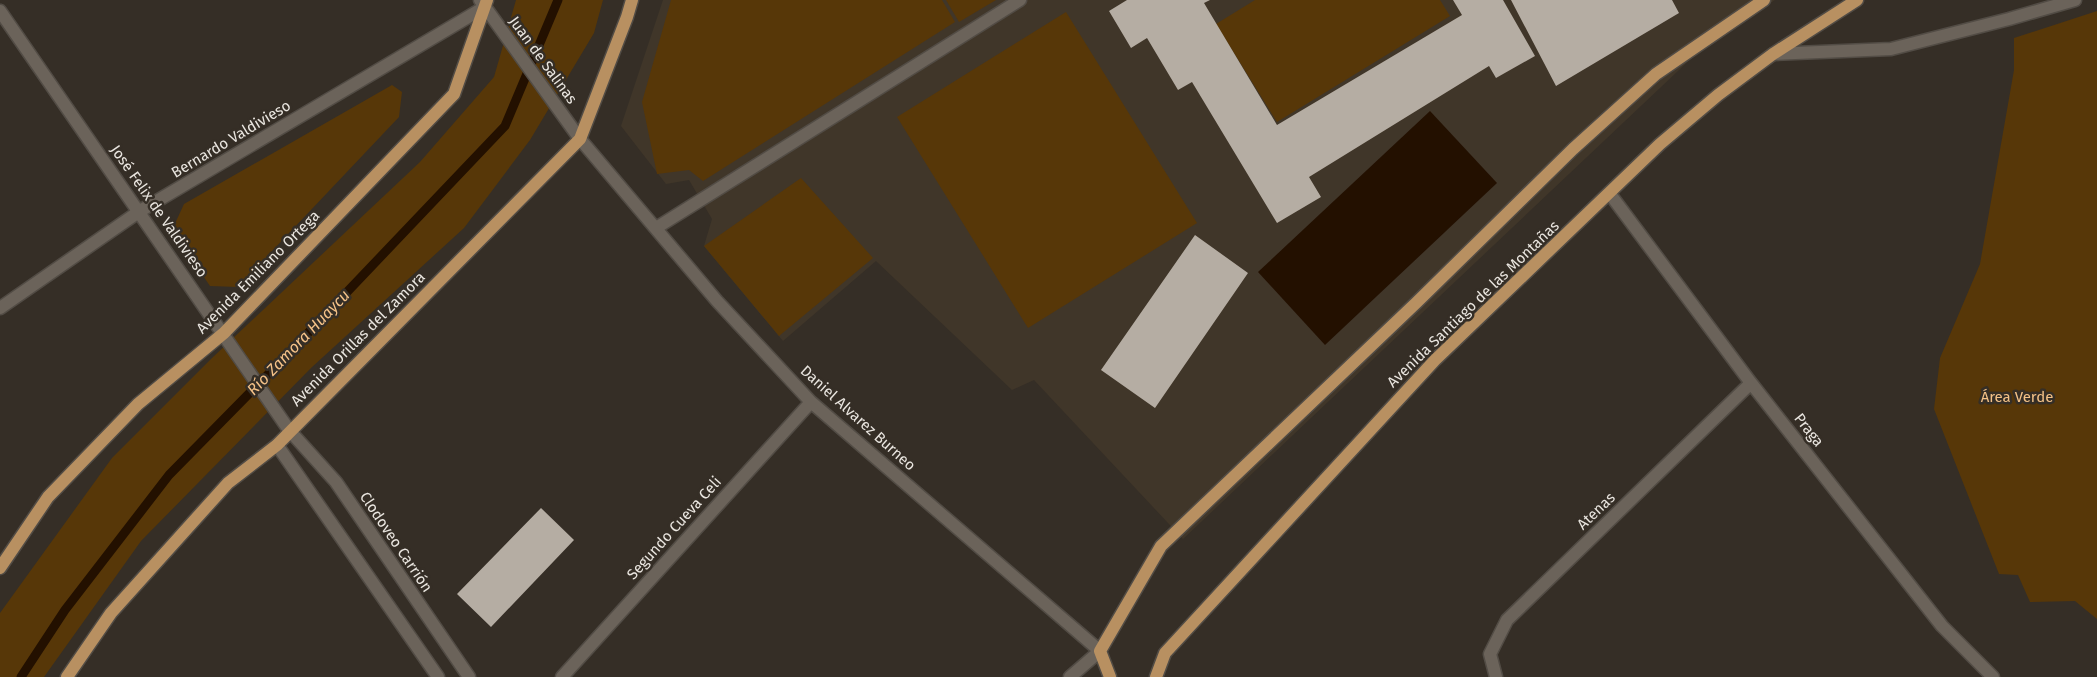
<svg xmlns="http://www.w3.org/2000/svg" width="2097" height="677" font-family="'Fira Sans',sans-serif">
<rect width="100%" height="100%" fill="#352e26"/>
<!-- built -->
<path fill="#403629" d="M663,0H1775L1697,53L1183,539L1034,380L1012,390L876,261L783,341L704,246L712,219L689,180L666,184L621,126Z"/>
<!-- green -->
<path fill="#573708" d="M516,0H603L594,33L530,140L464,228L311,368L141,541L44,677H0V613L112,458L212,358L420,162L494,77Z
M671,0H942L955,22L703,181L689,170L657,174L642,102Z
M946,0H996L959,22Z
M1255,0H1440L1450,16L1277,122L1216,24Z
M2097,11V619L2075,601L2030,602L2018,575L1999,574L1934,409L1940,358L1980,264L2014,70V38Z
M1066,12L1197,223L1028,328L897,117Z
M392,85L402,92L399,117L238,287L210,286L172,230L184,204Z
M801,178L873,258L779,336L704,246Z"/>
<!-- water -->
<path fill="#231000" d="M1430,111L1497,183L1325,345L1258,272Z"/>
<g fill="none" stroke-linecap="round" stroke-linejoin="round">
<!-- stream -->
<path stroke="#231000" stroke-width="9" d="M21,677L65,610L169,475L288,354L505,126L558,0"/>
</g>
<!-- building -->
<path fill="#b5ada3" d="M1127,0H1210L1204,3L1277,125L1462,15L1453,0H1503L1535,56L1496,78L1489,66L1309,177L1321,197L1277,223L1192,82L1178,90L1147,38L1131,48L1109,11Z
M1511,0H1672L1679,13L1556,86Z
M1195,235L1248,273L1155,408L1101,370Z
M541,508L574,540L491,627L457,594Z"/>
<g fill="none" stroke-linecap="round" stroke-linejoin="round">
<defs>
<path id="minor" d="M480,0L580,139L717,301L811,402L1100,651L1070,677
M0,11L289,430L336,482L469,677
M1773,54L1891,49L2009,19L2075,0
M1610,194L1751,383L1942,626L1993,677
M656,228L1020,0
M0,308L140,211L485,7
M277,445L438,677
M562,677L811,402
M1496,677L1490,654L1507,620L1751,383"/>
<path id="major" d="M0,568L48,497L138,404L224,333L454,94L487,0
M67,677L111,613L228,483L277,445L580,139L627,17L632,0
M1110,677L1100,651L1161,546L1416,303L1573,149L1656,74L1764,0
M1156,677L1165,653L1435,360L1660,144L1718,95L1773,54L1857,0"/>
</defs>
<!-- minor casing -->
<use href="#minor" stroke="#524c45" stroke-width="15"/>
<!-- major casing -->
<use href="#major" stroke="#524c45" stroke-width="15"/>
<!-- minor -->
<use href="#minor" stroke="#6b635a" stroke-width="12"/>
<!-- major -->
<use href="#major" stroke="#b89061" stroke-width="12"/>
</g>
<g text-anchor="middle" stroke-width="5" stroke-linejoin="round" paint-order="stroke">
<!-- street labels -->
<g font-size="15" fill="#eae6e0" stroke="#352e26">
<text transform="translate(543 60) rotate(54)" y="5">Juan de Salinas</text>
<text transform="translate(231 139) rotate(-31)" y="5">Bernardo Valdivieso</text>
<text transform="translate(159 211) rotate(55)" y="5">José Felix de Valdivieso</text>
<text transform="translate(258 272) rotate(-45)" y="5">Avenida Emiliano Ortega</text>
<text transform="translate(1473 304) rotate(-44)" y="5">Avenida Santiago de las Montañas</text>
<text transform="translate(358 339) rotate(-45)" y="5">Avenida Orillas del Zamora</text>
<text transform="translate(858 418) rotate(42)" y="5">Daniel Alvarez Burneo</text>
<text transform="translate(1809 430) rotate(52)" y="5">Praga</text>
<text transform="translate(1596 511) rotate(-44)" y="5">Atenas</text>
<text transform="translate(674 528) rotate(-48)" y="5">Segundo Cueva Celi</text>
<text transform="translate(396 542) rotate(56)" y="5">Clodoveo Carrión</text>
</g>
<!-- park labels -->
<g font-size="15" fill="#f4c287" stroke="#352e26">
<text x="2017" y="402">Área Verde</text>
</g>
<!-- water labels -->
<g font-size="16" font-style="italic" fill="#f5c288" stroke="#352e26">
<text transform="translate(298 342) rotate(-46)" y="6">Río Zamora Huaycu</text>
</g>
</g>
</svg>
